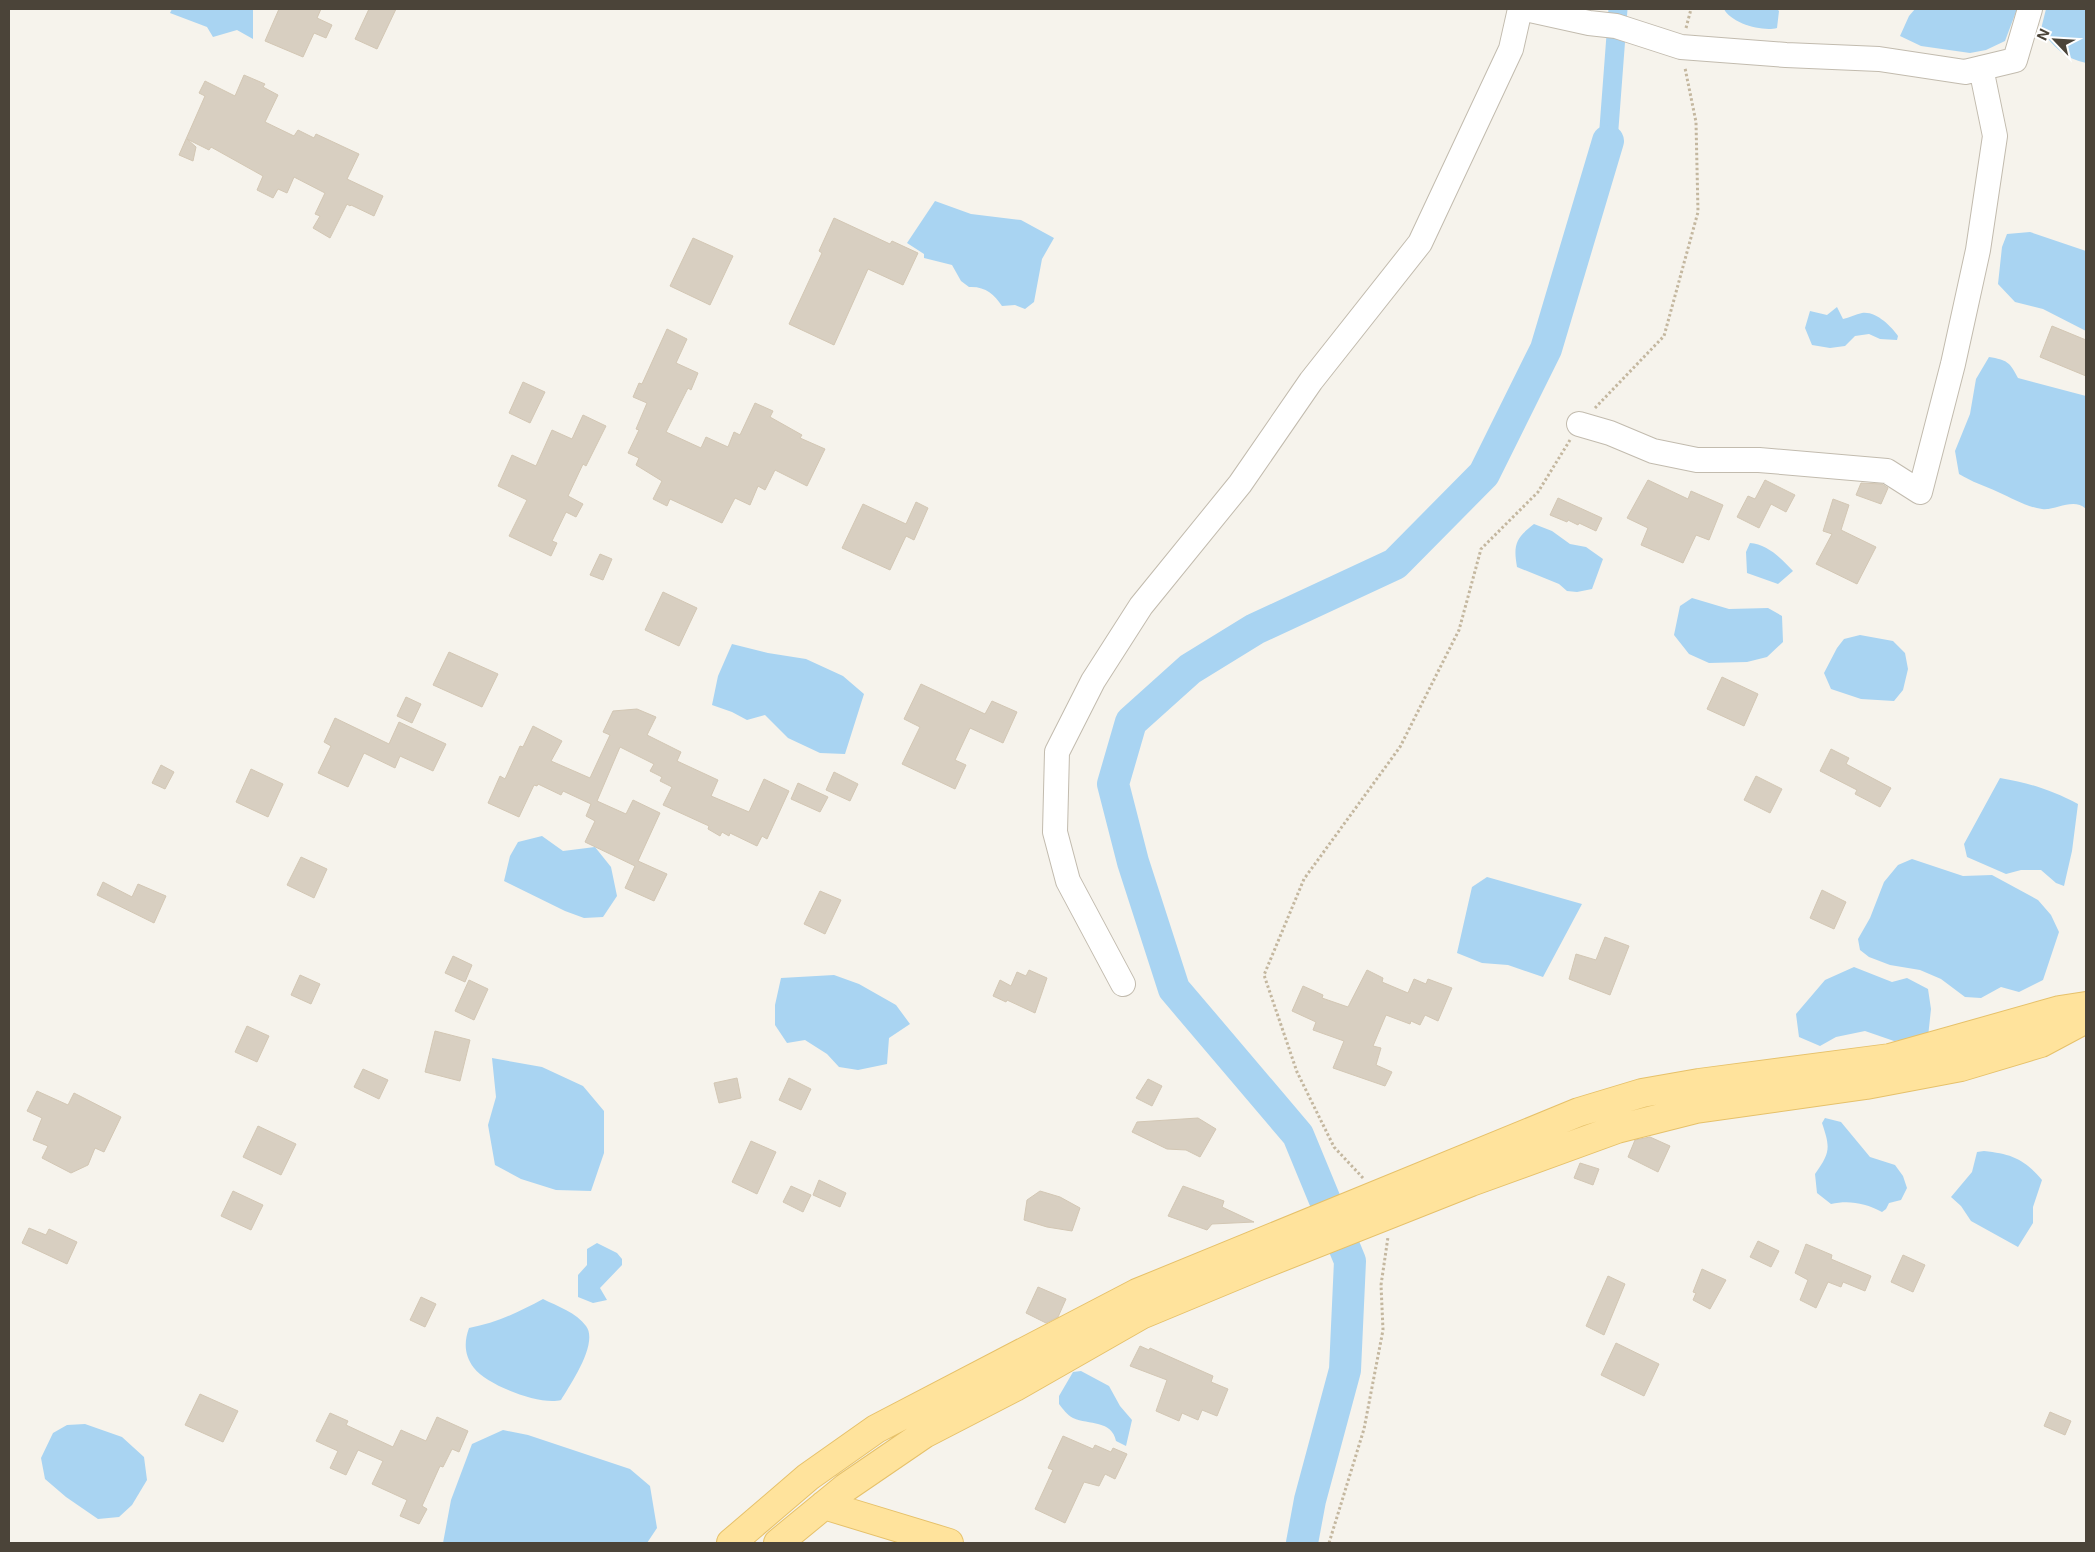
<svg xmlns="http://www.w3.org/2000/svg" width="2095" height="1552" font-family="Inter,sans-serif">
<rect width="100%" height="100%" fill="#f6f3ec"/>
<!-- water -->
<path fill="#a9d4f2" d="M172,9H253V39L237,30L213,37L207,27L170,13Z
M1724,9H1777L1779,11L1777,28C1762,32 1731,23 1724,9Z
M1915,9H2017L2005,41L1986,50L1970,53L1921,46L1900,36L1909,16Z
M2046,9H2086V63C2066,59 2052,46 2041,29Z
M935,201L971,214L1021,220L1054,238L1042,259L1034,302L1025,309L1015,305L1002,306C994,294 985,286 969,287L961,281L952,265L924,258V254L907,243Z
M2030,232L2086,251V331L2043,309L2015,302L1998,284L2002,247L2007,234Z
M1837,307L1843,319C1849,318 1856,314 1862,313C1876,311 1891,326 1898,336L1897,340L1880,339L1869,334L1855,336L1845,346L1830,348L1812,345L1805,328L1810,311L1827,315Z
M1989,357C2007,360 2010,362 2018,378L2086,396V509C2073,497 2056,511 2042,509C2026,507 2012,498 1998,492C1985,486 1972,482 1959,474L1955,451L1970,414L1976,379Z
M1534,524L1552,531L1570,544L1586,547L1603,559L1592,589L1577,592L1567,591L1559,584L1517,567C1513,544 1516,538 1534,524Z
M1750,543C1767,544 1781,558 1793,571L1778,584L1747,573L1746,552Z
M1692,598L1729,609L1768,608L1782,616L1783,642L1767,657L1747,662L1709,663L1689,654L1674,635L1680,606Z
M1860,635L1893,641L1905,653L1908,669L1903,690L1894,701L1861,699L1831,689L1824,673L1837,648L1844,639Z
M732,644L768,653L806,659L843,676L864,694L845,754L820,753L788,738L765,715L747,720L732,712L712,705L718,676Z
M2000,778C2030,783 2051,790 2078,804L2072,851L2064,886L2056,883L2041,870H2021L2006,874L1967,857L1964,844Z
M542,836L563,851L595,847L611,867L617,896L603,917L584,918L565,911L504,881L510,856L518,842Z
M1912,859L1963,876L1992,875L2038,900L2051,915L2059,932L2043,980L2019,992L2001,987L1981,998L1965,997L1941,979L1920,970L1890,965L1869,957L1860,950L1858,939L1870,918L1884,882L1898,865Z
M1487,877L1582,904L1543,977L1508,965L1482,963L1457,953L1472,887Z
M1854,967L1892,982L1907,978L1928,989L1931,1009L1928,1037L1894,1041L1865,1031L1836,1037L1820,1046L1799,1037L1796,1014L1825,980Z
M834,975L859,984L896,1005L910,1024L889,1038L887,1064L858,1070L839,1067L827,1054L805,1040L787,1043L775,1025V1005L781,978Z
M492,1058L542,1067L583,1086L604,1111V1153L591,1191L556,1190L521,1179L495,1165L488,1125L496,1097Z
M1825,1118L1841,1122L1870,1157L1895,1165L1903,1176L1907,1188L1901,1200L1889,1203L1886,1209L1882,1212C1865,1203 1849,1200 1831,1204L1817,1193L1815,1174C1831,1152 1830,1147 1822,1123Z
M1984,1151C2012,1154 2024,1159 2042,1180L2033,1207V1223L2018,1247L1971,1221L1961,1206L1951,1197L1972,1172L1977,1152Z
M597,1243L617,1253L622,1259V1265L600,1288L607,1300L593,1303L578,1297V1275L587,1265V1249Z
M543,1299C557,1306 577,1313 586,1326C599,1343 570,1385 561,1400C540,1406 487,1385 474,1368C464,1355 464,1342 469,1328C496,1323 519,1312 543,1299Z
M1081,1371L1109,1386L1120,1406L1132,1420L1126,1446L1116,1441C1112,1420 1089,1425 1073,1418C1067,1415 1063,1409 1059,1404V1396L1073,1372Z
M85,1424L122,1437L144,1457L147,1480L132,1505L119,1517L98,1519L66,1497L45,1479L41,1458L53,1433L67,1425Z
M503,1430L528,1435L630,1469L650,1486L657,1528L647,1543H443L451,1500L472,1444Z"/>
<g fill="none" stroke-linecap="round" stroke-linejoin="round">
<!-- canal -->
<path stroke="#a9d4f2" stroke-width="19" d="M1608,141L1618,9"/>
<!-- river -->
<path stroke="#a9d4f2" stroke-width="32" d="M1302,1543L1310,1500L1345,1370L1350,1261L1298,1135L1174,989L1133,862L1113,784L1131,722L1190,669L1255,629L1395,564L1484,474L1546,349L1608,141"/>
</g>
<!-- building -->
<path fill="#d8cfc1" stroke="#d3c7b4" d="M279,9H321L317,18L332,25L326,38L314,33L303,57L265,41Z
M369,9H396L377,49L355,39Z
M244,75L265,84L263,87L278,95L265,122L294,136L298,130L314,138L316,134L359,154L347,179L383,196L374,216L351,205L350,206L347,204L330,238L313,228L320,216L315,214L325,193L294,177L287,193L278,189L273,198L257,190L263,176L211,147L209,150L187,139L196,147L193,161L179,155L205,96L199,93L205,81L235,96Z
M834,218L890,244L892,241L918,253L903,285L868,269L834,345L789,324L822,253L819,251Z
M693,238L733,256L710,305L670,286Z
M2052,326L2086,340V376L2040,357Z
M667,329L687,339L676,363L698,373L691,390L688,388L666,432L701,448L706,437L728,447L734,432L740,435L755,403L773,411L770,417L802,435L800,438L825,449L807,486L775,470L765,490L758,486L750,505L735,498L722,523L670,499L667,506L653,499L662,481L636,465L639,458L628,453L639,430L636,429L647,403L633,397L639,383L642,384Z
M523,382L545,392L530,423L509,413Z
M583,415L606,426L586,466L583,464L568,496L583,504L576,517L566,512L552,541L557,543L551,556L509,536L527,500L498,486L512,455L536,466L552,430L572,439Z
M1648,480L1688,499L1691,491L1723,505L1709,540L1696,535L1683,563L1641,545L1648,528L1627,518Z
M1765,480L1795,495L1786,512L1771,504L1759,528L1737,517L1748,496L1755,499Z
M1861,483L1882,484L1888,488L1881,504L1856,495Z
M1558,498L1602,518L1596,531L1579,523L1578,525L1568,520L1567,522L1550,515Z
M1833,499L1849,505L1841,530L1876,547L1857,584L1816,564L1832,534L1823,531Z
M916,502L928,508L914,540L906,536L890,570L842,548L863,504L906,524Z
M600,554L612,559L603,580L590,575Z
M663,592L697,608L679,646L645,630Z
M449,652L498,674L482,707L433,685Z
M1722,677L1758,694L1744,726L1707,709Z
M921,684L985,714L992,701L1017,712L1003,743L970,728L955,760L966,765L955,789L902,764L920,727L904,719Z
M406,697L421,704L412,723L397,716Z
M637,709L656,717L647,735L681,752L677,761L718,780L711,796L749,812L764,779L789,791L767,839L762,836L757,846L730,833L729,836L722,832L720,836L708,829L709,826L663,805L672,787L660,781L662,777L650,771L654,764L620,747L597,801L626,814L633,800L660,813L638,861L667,874L654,901L625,888L635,866L585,842L595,821L586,816L591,804L563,791L561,795L538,784L537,786L534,785L519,817L488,803L500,776L505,779L520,746L523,747L533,726L562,741L551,761L590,778L610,735L603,732L613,711Z
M335,718L389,744L399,722L446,744L433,771L400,756L395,768L364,753L348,787L318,773L331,746L324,742Z
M1831,749L1849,758L1846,764L1891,788L1880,807L1855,794L1857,790L1820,771Z
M161,765L174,772L165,789L152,783Z
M251,769L283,784L268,817L236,802Z
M834,772L858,784L850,801L826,790Z
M1756,776L1782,789L1770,813L1744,800Z
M798,783L828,797L820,812L791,799Z
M301,857L327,869L314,898L287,885Z
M103,882L132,897L138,884L166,896L154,923L97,895Z
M1822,890L1846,902L1834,929L1810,918Z
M820,891L841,900L825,934L804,924Z
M1605,937L1629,946L1610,995L1569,979L1576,954L1596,960Z
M453,956L472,965L465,982L445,973Z
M1029,970L1047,978L1035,1013L1007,1000L1006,1002L993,996L1000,980L1011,986L1017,972L1026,976Z
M1367,970L1383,978L1382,982L1408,993L1414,979L1426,984L1428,979L1452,988L1438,1021L1425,1015L1420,1025L1411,1021L1410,1024L1386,1015L1373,1046L1381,1048L1376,1065L1392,1072L1385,1086L1333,1068L1344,1041L1313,1030L1316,1022L1292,1011L1303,986L1323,995L1322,998L1348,1007Z
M300,975L320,984L311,1004L291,995Z
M469,980L488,989L474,1020L455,1011Z
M247,1026L269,1036L257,1062L235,1052Z
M435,1031L470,1040L460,1081L425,1072Z
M363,1069L388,1080L379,1099L354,1087Z
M737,1078L741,1098L719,1103L714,1083Z
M789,1078L811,1089L801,1110L779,1100Z
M1148,1079L1162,1086L1152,1106L1136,1098Z
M37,1091L68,1105L74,1093L121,1117L104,1152L95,1148L88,1165L71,1173L42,1158L48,1146L33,1140L42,1118L27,1111Z
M1198,1118L1216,1129L1200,1157L1186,1150L1167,1149L1132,1132L1137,1122Z
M258,1126L296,1144L281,1175L243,1157Z
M1650,1137L1670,1146L1658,1172L1628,1157L1635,1140Z
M751,1141L776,1152L757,1194L732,1182Z
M1580,1163L1599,1169L1593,1185L1574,1178Z
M819,1180L846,1193L840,1207L813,1195Z
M791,1186L811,1195L803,1212L783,1202Z
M1183,1186L1224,1201L1222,1207L1254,1222L1212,1224L1207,1230L1168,1216Z
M233,1191L263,1205L251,1230L221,1216Z
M1040,1191L1060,1197L1080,1208L1072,1231L1047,1227L1024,1220L1027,1200Z
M29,1228L46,1235L49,1229L77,1242L67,1264L22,1243Z
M1758,1241L1779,1251L1771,1267L1750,1257Z
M1806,1244L1832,1255L1831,1259L1871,1276L1865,1291L1843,1282L1841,1287L1828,1282L1816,1308L1800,1300L1808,1280L1795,1273Z
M1903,1255L1925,1265L1913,1292L1891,1282Z
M1702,1269L1726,1280L1710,1309L1693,1300L1696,1293L1693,1292Z
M1608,1276L1625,1284L1604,1335L1586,1326Z
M1038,1287L1066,1299L1058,1317L1046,1323L1026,1313Z
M421,1297L436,1304L425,1327L410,1320Z
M1616,1343L1659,1364L1644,1396L1601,1375Z
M1140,1346L1149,1350L1150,1348L1213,1376L1211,1382L1228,1389L1217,1416L1202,1410L1198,1420L1182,1413L1179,1421L1156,1411L1167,1380L1130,1366Z
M200,1394L238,1411L223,1442L185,1425Z
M2050,1412L2071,1421L2065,1435L2044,1426Z
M330,1413L348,1421L346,1425L393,1447L401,1430L426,1441L437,1417L468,1431L459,1452L452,1449L443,1467L440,1466L422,1506L427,1509L419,1524L400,1516L407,1500L372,1484L383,1461L358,1450L346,1475L330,1468L338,1451L316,1441Z
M1063,1436L1093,1449L1095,1445L1111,1452L1113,1448L1127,1454L1115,1479L1105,1474L1099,1486L1084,1482L1065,1523L1035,1509L1053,1470L1048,1468Z"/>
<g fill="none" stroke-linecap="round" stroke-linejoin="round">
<defs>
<path id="minor" d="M1525,9L1589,23L1616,26L1681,47L1786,55L1879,59L1965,72L2015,60L2030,9
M1579,424L1610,433L1653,451L1697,460H1759L1887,471L1920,492L1953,364L1978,250L1995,136L1981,68
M1123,984L1068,881L1055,832L1057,752L1093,681L1141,606L1240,484L1311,381L1420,243L1511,49L1520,9"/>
<path id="major" d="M824,1505L949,1543
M731,1543L808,1477L876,1429L1137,1293L1579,1112L1642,1093L1699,1083L1890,1058L2060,1010L2086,1006
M778,1543L845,1488L924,1434L1015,1387L1141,1315L1259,1266L1471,1182L1617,1129L1696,1109L1866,1085L1961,1067L2041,1043L2086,1019"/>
</defs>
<!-- minor casing -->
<use href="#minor" stroke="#c2bbae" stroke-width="26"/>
<!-- major casing -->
<use href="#major" stroke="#e6c16a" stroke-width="30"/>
<!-- path -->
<path stroke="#c4b79f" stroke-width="3" stroke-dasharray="2.5 2.5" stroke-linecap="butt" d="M1686,28L1691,9
M1595,408L1664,336L1698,212L1696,122L1685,68
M1363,1178L1334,1147L1297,1072L1264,975L1304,879L1400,747L1459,630L1481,549L1538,492L1570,440
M1329,1543L1364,1429L1383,1330L1381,1285L1388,1237"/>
<!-- minor -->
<use href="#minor" stroke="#fff" stroke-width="24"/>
<!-- major -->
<use href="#major" stroke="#ffe39c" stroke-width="28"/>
</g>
<!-- border -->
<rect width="2095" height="1552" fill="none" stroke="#4b4439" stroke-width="20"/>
<!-- north arrow -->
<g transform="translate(2055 40) rotate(295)" stroke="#ffffff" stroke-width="4" paint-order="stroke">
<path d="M0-4L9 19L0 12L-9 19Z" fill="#4b4439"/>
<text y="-8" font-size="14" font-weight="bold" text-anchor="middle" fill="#4b4439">N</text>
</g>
</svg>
